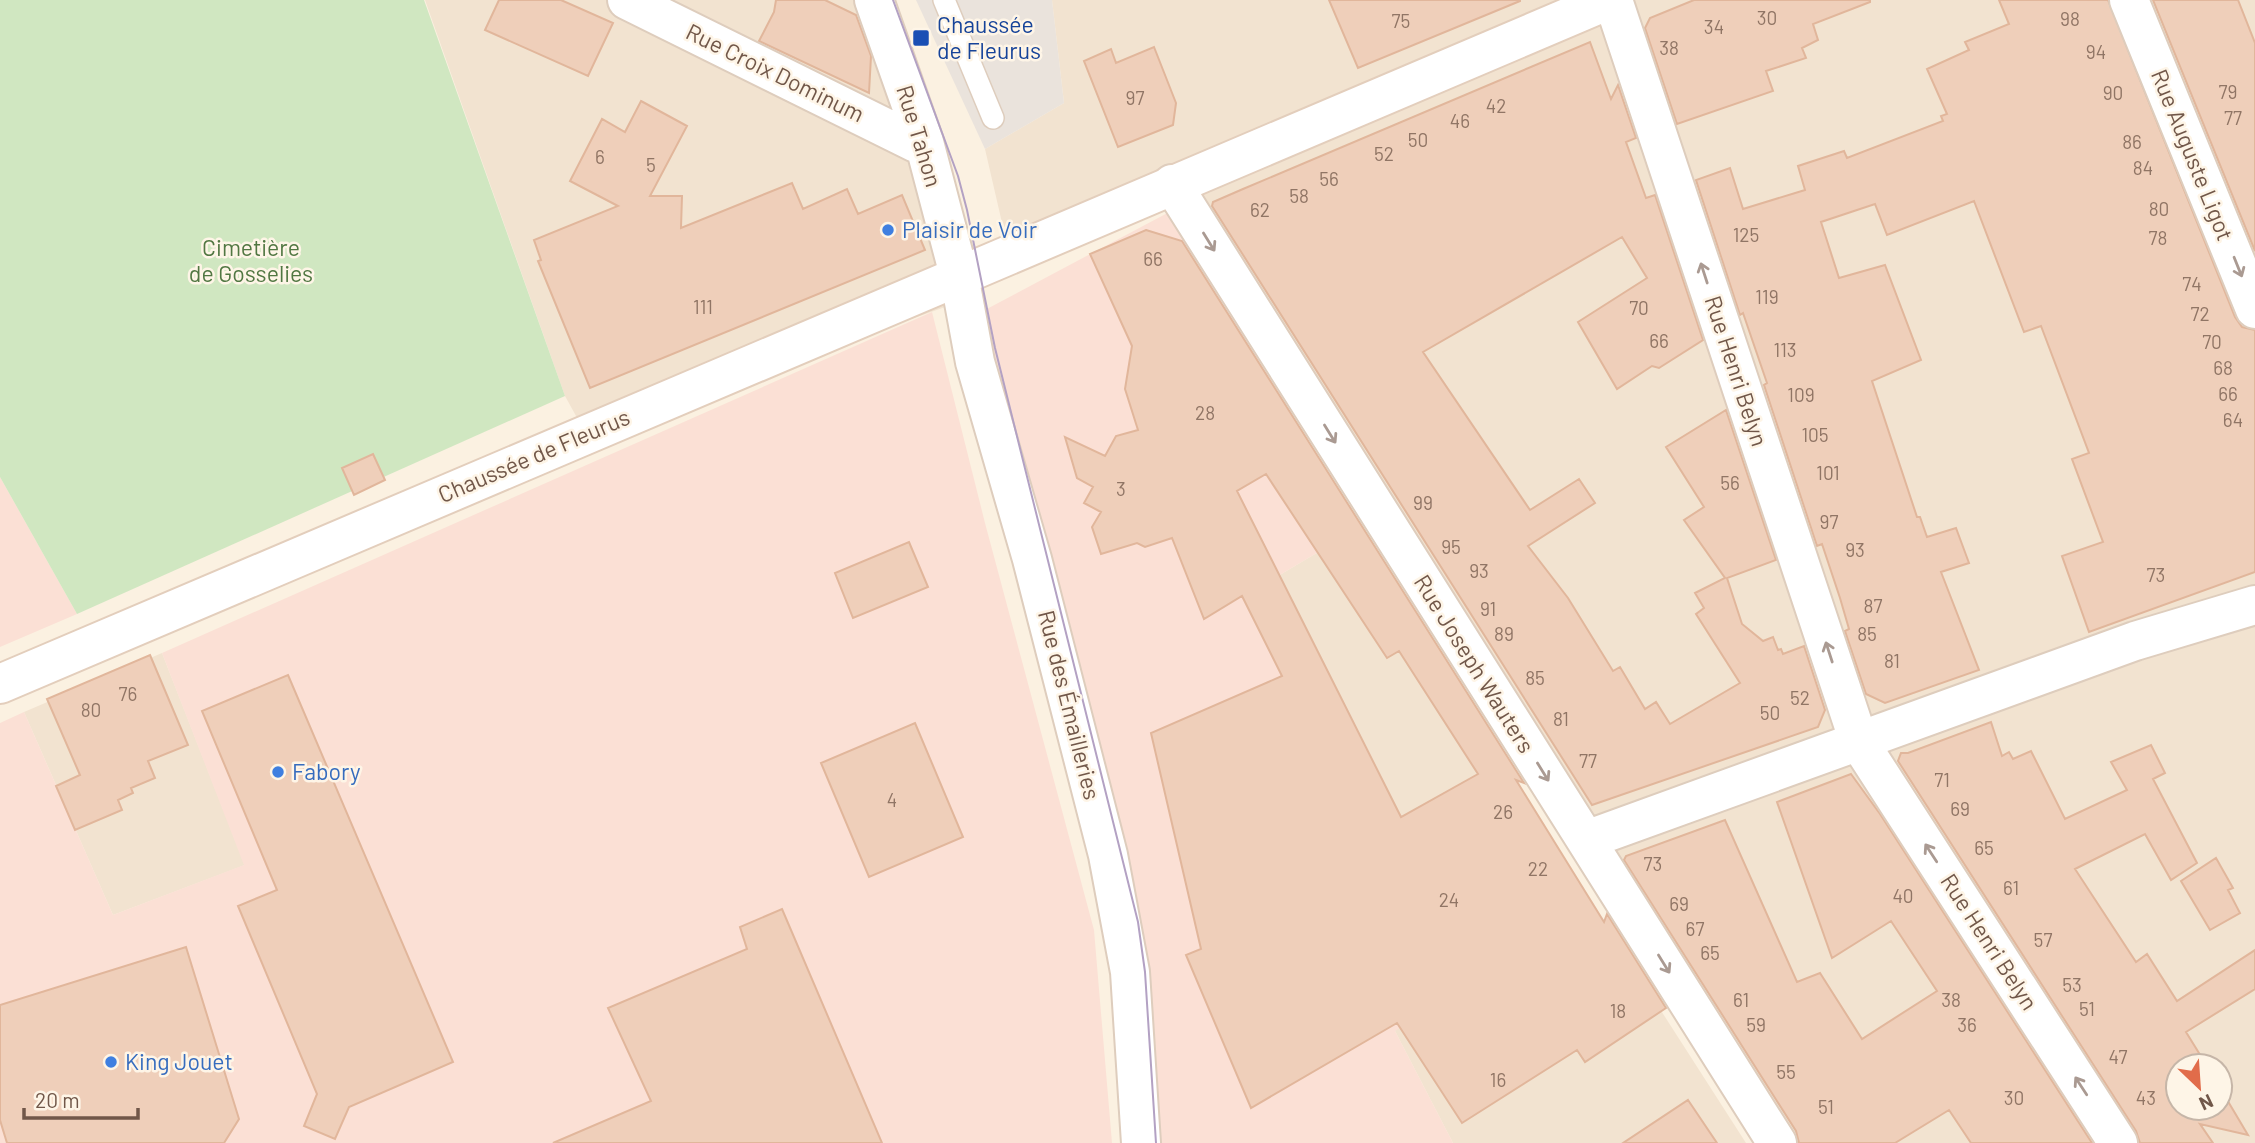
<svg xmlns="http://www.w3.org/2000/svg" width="2255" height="1143" font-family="Barlow,sans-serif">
<rect width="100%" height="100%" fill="#fbf1e1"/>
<!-- residential -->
<path fill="#f2e3d0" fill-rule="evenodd" d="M425,0H864L965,300L586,434L565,396Z
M1052,0H2255V1143H1777L1173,185L1009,253L985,149L1064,103ZM2178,1066H2220V1108H2178Z
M1357,529L1606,925L1746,1143H1453L1395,1031L1246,595Z
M162,653L245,865L113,915L24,712Z"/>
<!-- commercial -->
<path fill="#fbe0d5" d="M1175,209L1357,529L1246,595L1431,1009L1395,1031L1453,1143H1146L1108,804L983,311Z
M932,312L985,523L1094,930L1112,1143H0V723L24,712L113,915L244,865L162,653Z
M0,477L77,614L0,647Z"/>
<!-- industrial -->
<path fill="#eae3dc" d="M916,0H1052L1064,103L985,149Z"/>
<!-- green -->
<path fill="#d0e7c1" d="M0,0H424L565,396L77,614L0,477Z"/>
<!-- building -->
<path fill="#efcfba" stroke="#e1b69b" stroke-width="2" fill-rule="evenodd" d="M499,0H561L613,23L588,76L485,30Z
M776,0H825L856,15L871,56L869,93L759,41L774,12Z
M1329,0H1520V1L1358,68Z
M1694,0H1870V2L1813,24L1818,40L1802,48L1806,58L1766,71L1773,91L1677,124L1645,28L1650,18Z
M1999,0H2108L2235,317L2242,327L2255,330V572L2089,632L2062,556L2103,542L2072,459L2089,453L2041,326L2024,332L1974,201L1887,235L1875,204L1821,222L1839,278L1885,265L1921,360L1872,381L1917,517H1920L1927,537L1956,528L1969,563L1941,572L1979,670L1885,703L1866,694L1845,631L1849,629L1840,598L1822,544L1817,546L1764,385L1767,383L1743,313L1740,315L1696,180L1730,168L1743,209L1805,190L1798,166L1844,151L1847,158L1943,121L1941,116L1947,114L1927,69L1969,50L1965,42L2009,24Z
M2153,0H2238L2255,43V251Z
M1590,42L1611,99L1618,85L1636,138L1626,142L1646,198L1655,195L1703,340L1659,368L1652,366L1617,389L1578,322L1647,278L1622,237L1423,352L1530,510L1579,479L1595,503L1528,546L1568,598L1613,671L1620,667L1645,709L1656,702L1670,724L1740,683L1696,614L1704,608L1695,593L1725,578L1684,520L1704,507L1666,447L1726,410L1776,560L1727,578L1742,624L1763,641L1773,637L1778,650L1781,649L1783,654L1804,646L1825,710L1818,727L1592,805L1212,206L1213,202L1243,189Z
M1154,47L1176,103L1173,125L1118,147L1084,61L1111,49L1116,63Z
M641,101L687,126L650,196H682L681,228L792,183L803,209L847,189L858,214L902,195L925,250L590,388L538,261L541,260L534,240L618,206L570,181L602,119L625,132Z
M1146,230L1182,241L1524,783L1516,780L1604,922L1607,914L1666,1008L1585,1062L1577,1050L1462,1123L1397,1023L1251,1108L1186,955L1201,949L1151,733L1282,676L1242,596L1204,619L1172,538L1145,547L1137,543L1101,554L1092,527L1101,512L1084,503L1093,487L1077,478L1065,437L1105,456L1116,436L1138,430L1125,389L1132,346L1090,254ZM1266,474L1387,658L1399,651L1478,774L1401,817L1237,491Z
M373,454L385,480L354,495L342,468Z
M909,542L928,587L853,618L835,573Z
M150,655L188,745L148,761L155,778L131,788L133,793L118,800L122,810L75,830L56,786L80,775L47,699Z
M288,675L453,1062L349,1107L335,1139L304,1126L317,1094L238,906L277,890L202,711Z
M1991,722L2002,756L2009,752L2013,759L2031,751L2065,819L2127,790L2111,762L2151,745L2165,773L2153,779L2197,863L2171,880L2145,834L2075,869L2136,962L2147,954L2177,1001L2255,950V989L2186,1032L2207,1066H2178V1108H2220V1088L2248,1135L2200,1124L2213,1143H2140L2136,1131L1898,761L1901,753H1908Z
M915,723L963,837L869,877L821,763Z
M1851,774L1880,814L2092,1143H1971L1949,1110L1895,1143H1799L1796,1131L1624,860L1626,856L1725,820L1797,982L1820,973L1862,1039L1937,991L1891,921L1832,958L1777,802Z
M2216,858L2233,888L2228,890L2240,913L2210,930L2181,881Z
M782,909L882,1143H553L651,1101L608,1008L747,949L740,927Z
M186,947L239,1119L224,1143H7L0,1120V1005Z
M1688,1100L1717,1143H1623Z"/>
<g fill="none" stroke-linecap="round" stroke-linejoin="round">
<defs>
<path id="service" d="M944,0L993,118"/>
<path id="minor" d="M627,0L916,143L924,142
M874,0L924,142L959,275L975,362L1032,559L1108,855L1130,972L1141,1143
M1613,0L1859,742L2118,1143
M2129,0L2255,309
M1172,184L1777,1143
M1586,840L2135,641L2255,605"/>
<path id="secondary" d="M0,684L1609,0"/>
</defs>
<!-- service casing -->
<use href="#service" stroke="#decdbd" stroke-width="24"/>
<!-- minor casing -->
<use href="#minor" stroke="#decdbd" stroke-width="42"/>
<!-- secondary casing -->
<use href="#secondary" stroke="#e3cebc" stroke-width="42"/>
<!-- service -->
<use href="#service" stroke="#fff" stroke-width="21"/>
<!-- minor -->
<use href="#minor" stroke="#fff" stroke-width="38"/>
<!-- secondary -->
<use href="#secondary" stroke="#fff" stroke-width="38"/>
<!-- tram -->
<path stroke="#b3a1c3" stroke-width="2" d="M893,0L958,176L967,210L995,348L1138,922L1145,972L1156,1143"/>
</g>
<!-- one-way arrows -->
<defs><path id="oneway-shaft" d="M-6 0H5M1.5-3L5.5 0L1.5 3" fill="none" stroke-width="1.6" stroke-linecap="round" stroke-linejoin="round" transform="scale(1.75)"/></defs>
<g stroke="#aa9a92">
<use href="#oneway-shaft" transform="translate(1209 242) rotate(58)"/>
<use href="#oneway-shaft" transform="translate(2238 267) rotate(68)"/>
<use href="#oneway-shaft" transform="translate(1704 273) rotate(-108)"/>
<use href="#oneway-shaft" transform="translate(1330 434) rotate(58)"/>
<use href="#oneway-shaft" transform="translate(1829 652) rotate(-108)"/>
<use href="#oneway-shaft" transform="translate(1543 772) rotate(58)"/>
<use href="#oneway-shaft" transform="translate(1931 853) rotate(-123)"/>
<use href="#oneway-shaft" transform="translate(1664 964) rotate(58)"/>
<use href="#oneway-shaft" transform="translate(2081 1086) rotate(-123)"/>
</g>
<!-- markers -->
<rect fill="#1a4fb4" stroke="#fef5e7" stroke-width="2.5" x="912" y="29" width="18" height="18" rx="3.5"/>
<g fill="#3f7fe0" stroke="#fef5e7" stroke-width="2.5">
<circle cx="888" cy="230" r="7"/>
<circle cx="278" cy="772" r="7"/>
<circle cx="111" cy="1062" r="7"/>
</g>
<g text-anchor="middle" stroke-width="5" stroke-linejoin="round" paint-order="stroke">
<!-- number labels -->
<g font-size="19" fill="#907565">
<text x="1767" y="25">30</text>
<text x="2070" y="26">98</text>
<text x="1401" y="28">75</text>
<text x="1714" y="34">34</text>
<text x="1669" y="55">38</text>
<text x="2096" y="59">94</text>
<text x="2228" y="99">79</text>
<text x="2113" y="100">90</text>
<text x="1135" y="105">97</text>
<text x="1496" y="113">42</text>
<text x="2233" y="125">77</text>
<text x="1460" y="128">46</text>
<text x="1418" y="147">50</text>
<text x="2132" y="149">86</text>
<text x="1384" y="161">52</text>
<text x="600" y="164">6</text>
<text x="651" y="172">5</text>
<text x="2143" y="175">84</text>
<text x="1329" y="186">56</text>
<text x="1299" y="203">58</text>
<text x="2159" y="216">80</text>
<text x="1260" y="217">62</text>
<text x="1746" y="242">125</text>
<text x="2158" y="245">78</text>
<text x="1153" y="266">66</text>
<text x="2192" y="291">74</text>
<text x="1767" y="304">119</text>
<text x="703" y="314">111</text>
<text x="1639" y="315">70</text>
<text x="2200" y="321">72</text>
<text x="1659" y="348">66</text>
<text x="2212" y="349">70</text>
<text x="1785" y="357">113</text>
<text x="2223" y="375">68</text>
<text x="2228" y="401">66</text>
<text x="1801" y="402">109</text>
<text x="1205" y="420">28</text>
<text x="2233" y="427">64</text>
<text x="1815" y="442">105</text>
<text x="1828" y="480">101</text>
<text x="1730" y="490">56</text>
<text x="1121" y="496">3</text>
<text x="1423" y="510">99</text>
<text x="1829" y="529">97</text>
<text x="1451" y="554">95</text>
<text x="1855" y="557">93</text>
<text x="1479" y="578">93</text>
<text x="2156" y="582">73</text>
<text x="1873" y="613">87</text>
<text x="1488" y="616">91</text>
<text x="1504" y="641">89</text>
<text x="1867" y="641">85</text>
<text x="1892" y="668">81</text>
<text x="1535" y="685">85</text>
<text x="128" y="701">76</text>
<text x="1800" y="705">52</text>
<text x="91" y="717">80</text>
<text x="1770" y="720">50</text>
<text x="1561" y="726">81</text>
<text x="1588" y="768">77</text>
<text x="1942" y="787">71</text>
<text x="892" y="807">4</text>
<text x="1960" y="816">69</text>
<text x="1503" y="819">26</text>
<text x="1984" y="855">65</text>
<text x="1653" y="871">73</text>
<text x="1538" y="876">22</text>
<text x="2011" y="895">61</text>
<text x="1903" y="903">40</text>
<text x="1449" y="907">24</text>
<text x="1679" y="911">69</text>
<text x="1695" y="936">67</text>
<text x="2043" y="947">57</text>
<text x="1710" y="960">65</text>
<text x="2072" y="992">53</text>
<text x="1741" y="1007">61</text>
<text x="1951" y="1007">38</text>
<text x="2087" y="1016">51</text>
<text x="1618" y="1018">18</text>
<text x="1756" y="1032">59</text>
<text x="1967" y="1032">36</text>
<text x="2118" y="1064">47</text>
<text x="1786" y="1079">55</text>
<text x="1498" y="1087">16</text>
<text x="2014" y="1105">30</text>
<text x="2146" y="1105">43</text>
<text x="1826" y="1114">51</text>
</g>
<!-- transit labels -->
<g font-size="23" fill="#164399" stroke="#fef5e7" text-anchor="start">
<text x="937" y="33">Chaussée<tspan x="937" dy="26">de Fleurus</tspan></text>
</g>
<!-- street labels -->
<g font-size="23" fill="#715749" stroke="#fef5e7">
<text transform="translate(775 73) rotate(26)" y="8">Rue Croix Dominum</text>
<text transform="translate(919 136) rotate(73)" y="8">Rue Tahon</text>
<text transform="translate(2192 155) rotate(68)" y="8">Rue Auguste Ligot</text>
<text transform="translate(1736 371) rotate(72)" y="8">Rue Henri Belyn</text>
<text transform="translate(534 456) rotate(-23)" y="8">Chaussée de Fleurus</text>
<text transform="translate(1474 664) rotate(58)" y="8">Rue Joseph Wauters</text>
<text transform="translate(1069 705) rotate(76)" y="8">Rue des Émailleries</text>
<text transform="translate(1989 942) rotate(57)" y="8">Rue Henri Belyn</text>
</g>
<!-- shop labels -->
<g font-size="23" fill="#366cbe" stroke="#fef5e7" text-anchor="start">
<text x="902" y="238">Plaisir de Voir</text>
<text x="292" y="780">Fabory</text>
<text x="125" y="1070">King Jouet</text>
</g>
<!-- park labels -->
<g font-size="23" fill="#517742" stroke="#fef5e7">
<text x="251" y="256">Cimetière<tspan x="251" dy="26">de Gosselies</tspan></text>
</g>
</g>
<!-- north arrow -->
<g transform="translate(2199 1087) rotate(155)"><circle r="33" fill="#fef5e7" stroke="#c6b6a8" stroke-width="2"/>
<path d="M0-5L12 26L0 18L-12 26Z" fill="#e16c4a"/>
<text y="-10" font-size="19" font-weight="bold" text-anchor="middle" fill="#715749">N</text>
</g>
<!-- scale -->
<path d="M24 1108v10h114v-10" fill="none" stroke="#715749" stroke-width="3.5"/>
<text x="35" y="1108" font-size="21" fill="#715749" stroke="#fef5e7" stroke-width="5" paint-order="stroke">20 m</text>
</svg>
